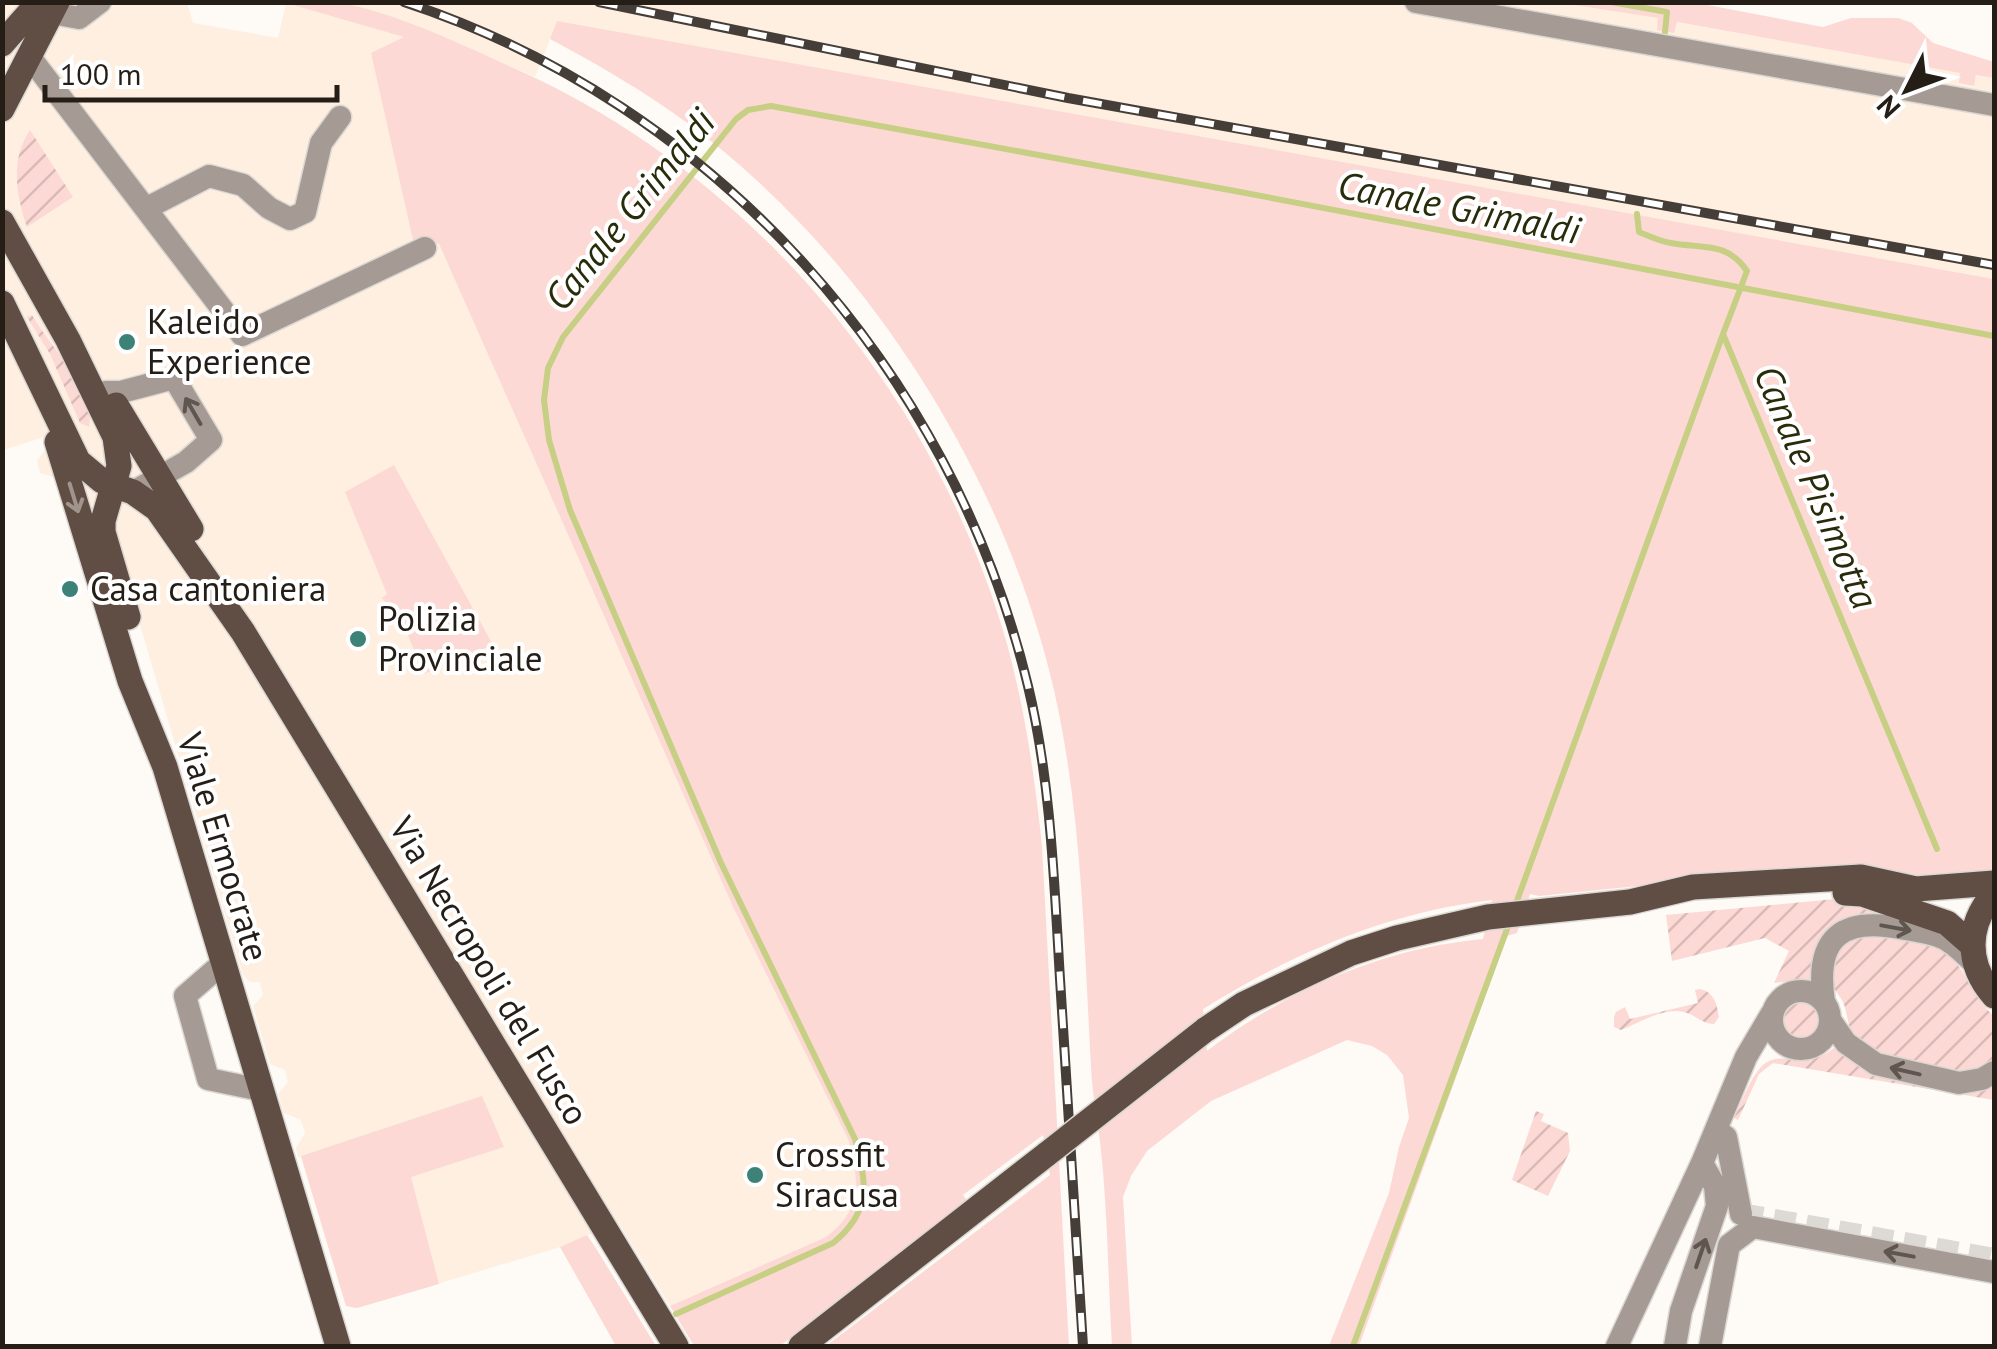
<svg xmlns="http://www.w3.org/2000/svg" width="1997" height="1349" font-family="'PT Sans',sans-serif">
<defs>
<pattern id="garden-furrows" width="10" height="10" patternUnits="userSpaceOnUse" patternTransform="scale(2.5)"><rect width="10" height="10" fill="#fdd9d5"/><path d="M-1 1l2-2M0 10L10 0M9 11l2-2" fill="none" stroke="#d9bab6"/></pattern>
</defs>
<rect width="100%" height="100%" fill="#fefaf6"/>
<!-- built -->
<path fill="#feefe0" d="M1562,2L1659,18L1657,30L1676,22L1961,73L1960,83L1973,86L1976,75L1994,78V279L557,22L535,77L460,44L343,3Z
M3,3H187L193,23L278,38L286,3L406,37L413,240L419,237L439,244L734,909L848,1139L858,1176L855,1198L845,1222L826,1237L670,1306L618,1222L560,1247L357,1308L346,1306L301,1157H298L296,1148L305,1133L301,1120L284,1113L278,1094L288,1082L285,1070L270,1064L253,1006L263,995L260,982H250L243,975L113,533L81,546L60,479L40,473L37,461L49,445L47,436L3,450Z"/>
<!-- grass -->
<path fill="#fdd9d5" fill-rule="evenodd" d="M286,3C305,3 328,0 346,4C401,15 465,46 516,69C754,176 936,394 1007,644C1025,710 1035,778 1042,846L1069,1346H826L1050,1175L1043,1135L963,1195L967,1201L780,1346H694L670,1306L826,1237C864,1208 859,1181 848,1139L734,909L439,244L420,237L413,240L371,53L404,37Z
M1562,3H1697L1823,27L1851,18H1898L1912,23L1933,43L1994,62V78L1976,75L1974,86L1959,83L1960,73L1677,22L1674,33L1657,30L1658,18Z
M557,21L1994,279V869C1948,889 1896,868 1848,865L1539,896L1530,894L1517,933L1507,936L1359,1346H1329L1389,1193L1399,1147L1409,1118L1403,1075L1387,1055L1372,1046L1347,1040L1211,1101L1147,1151L1131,1176L1123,1197L1132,1346H1112C1108,1279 1108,1210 1100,1142C1097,1117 1092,1092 1091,1067C1084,940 1082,814 1054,690C1004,474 865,253 686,122C642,90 597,64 550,39ZM1492,900L1483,939C1383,948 1287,990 1207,1051L1203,1009C1291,954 1388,912 1492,900Z
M394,465L493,645L424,674L405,628L382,598L387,594L345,492Z
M482,1096L504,1147L411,1177L439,1284L357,1308L346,1306L301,1156Z
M587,1235L597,1250L656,1346H616L560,1247Z"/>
<!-- garden -->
<path fill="url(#garden-furrows)" d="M30,130L73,197L27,227C16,195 10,159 30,130Z
M32,315C49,346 96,390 89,427L80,423L50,354L27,317Z
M1835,899L1932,922L1882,915L1818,946L1811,979L1774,983L1789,951L1765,938L1672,961L1666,915Z
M1862,933C1900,937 1939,935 1962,971C1972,988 1979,1003 1994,1016V1061C1985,1065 1975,1071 1965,1072C1943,1074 1876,1060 1859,1045C1847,1033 1849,1016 1843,1002C1840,995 1832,988 1831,982C1825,957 1845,943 1862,933Z
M1700,989C1714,992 1717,1004 1719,1017L1714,1024C1702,1024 1696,1015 1684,1012C1664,1007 1639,1023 1621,1030L1614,1027V1017L1616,1012L1625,1007L1630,1019L1698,1003L1695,990Z
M1784 1020a18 18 0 1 1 36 0a18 18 0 1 1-36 0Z
M1836,1046L1994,1084V1100L1773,1063L1759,1074L1738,1120L1734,1118C1742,1102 1749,1080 1761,1067C1781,1046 1807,1074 1836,1046Z
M1536,1111L1544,1114L1541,1121L1568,1133L1570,1151L1548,1196L1512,1180Z"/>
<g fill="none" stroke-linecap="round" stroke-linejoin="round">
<!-- stream -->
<path stroke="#c6cf83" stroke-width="6" d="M1611,2L1667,12L1665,32
M1637,214L1639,232C1649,236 1661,242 1671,243C1702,249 1727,241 1747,271L1723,334L1937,849
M1514,909L1723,334
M676,1314L833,1243C872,1211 867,1184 855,1139L721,863L570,510L549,440L544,400L548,368L563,337L736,119L748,110L771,106L1235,191L1994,336
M1353,1346L1510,921"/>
<!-- minor-tunnel -->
<path stroke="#ddd9d5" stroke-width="22" stroke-dasharray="22 11" stroke-linecap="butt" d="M1741,1214L1994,1259"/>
<defs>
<path id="minor" d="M1416,2L1994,105
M52,13L79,18L100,2
M29,56L242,335L425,248
M147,208L209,176L243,185L269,208L290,219L305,212L321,143L340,117
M106,392H121L174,378L211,440L186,462L133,492
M223,963L185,996L208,1079L261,1090
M1772 1020a29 29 0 1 1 58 0a29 29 0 1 1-58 0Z
M1824,1002C1814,936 1843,916 1905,929C1918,931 1931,933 1943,938C1955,944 1964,954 1974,963
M1830,1020L1846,1043L1876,1064L1959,1083L1982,1079L1994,1072
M1716,1130L1726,1137L1741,1214
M1617,1346L1702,1163L1746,1057L1772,1013
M1675,1346L1681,1311L1717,1206L1715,1186L1702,1163
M1710,1346L1729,1245L1753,1227L1994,1272"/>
<path id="major" d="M2,44L39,2
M2,109L57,2
M2,222L68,340L115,437L119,466L103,521V532L128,617
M2,303L78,461L102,481L133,492L157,509L243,632L676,1346
M116,405L191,529
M57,442L130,681L165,767L338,1346
M1845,893L1862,894L1947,923L1972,945
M1994,893C1966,926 1966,964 1994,996
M1205,1030L1244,1004L1351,953L1397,938L1488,917L1630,902L1693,887L1861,877L1916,889L1994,883
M801,1346L1047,1154"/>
</defs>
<!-- minor casing -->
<use href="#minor" stroke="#dbd7d2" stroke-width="25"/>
<!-- major casing -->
<use href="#major" stroke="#dbd7d2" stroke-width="28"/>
<!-- minor -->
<use href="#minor" stroke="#a69a95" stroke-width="22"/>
<!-- major -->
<use href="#major" stroke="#604d44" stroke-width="25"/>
<defs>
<path id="rail" d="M404,2C715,104 952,370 1028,686C1051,782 1054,881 1060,979C1068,1101 1075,1224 1083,1346
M599,2L1068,98L1994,265"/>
</defs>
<!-- rail casing -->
<use href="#rail" stroke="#453e38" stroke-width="10"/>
<!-- rail -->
<use href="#rail" stroke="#fff" stroke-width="6" stroke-dasharray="19" stroke-linecap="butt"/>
<defs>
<path id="major-bridge" d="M1047,1154L1205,1030"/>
</defs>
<!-- major-bridge casing -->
<use href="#major-bridge" stroke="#dbd7d2" stroke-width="28" stroke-linecap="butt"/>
<!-- major-bridge -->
<use href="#major-bridge" stroke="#604d44" stroke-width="25"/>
</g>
<!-- one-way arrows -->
<defs><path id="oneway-shaft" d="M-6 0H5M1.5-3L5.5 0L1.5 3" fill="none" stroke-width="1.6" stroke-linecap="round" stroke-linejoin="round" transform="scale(2.5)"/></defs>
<g stroke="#5f5650">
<use href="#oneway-shaft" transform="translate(193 411) rotate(-120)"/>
<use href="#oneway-shaft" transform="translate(1896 928) rotate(10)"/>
<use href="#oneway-shaft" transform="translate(1905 1071) rotate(-167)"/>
<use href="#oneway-shaft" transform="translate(1701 1253) rotate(-71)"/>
<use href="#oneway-shaft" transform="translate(1899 1254) rotate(-170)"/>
</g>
<use stroke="#a0948f" href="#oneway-shaft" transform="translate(74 498) rotate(73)"/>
<!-- markers -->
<g fill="#3d8277" stroke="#fff" stroke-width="4">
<circle cx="127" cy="342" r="10"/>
<circle cx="70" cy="589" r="10"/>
<circle cx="358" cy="639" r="10"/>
<circle cx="755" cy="1175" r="10"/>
</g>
<g text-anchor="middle" stroke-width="8" stroke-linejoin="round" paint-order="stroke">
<!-- poi labels -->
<g font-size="35" fill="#251e17" stroke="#fff" text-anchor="start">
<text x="147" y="334">Kaleido<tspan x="147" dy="40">Experience</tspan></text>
<text x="90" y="601">Casa cantoniera</text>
<text x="378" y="631">Polizia<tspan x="378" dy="40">Provinciale</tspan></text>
<text x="775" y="1167">Crossfit<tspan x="775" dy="40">Siracusa</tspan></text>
</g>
<!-- street labels -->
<g font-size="35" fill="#251e17" stroke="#fff">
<text transform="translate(223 847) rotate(73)" y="12">Viale Ermocrate</text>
<text transform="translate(489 971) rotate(59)" y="12">Via Necropoli del Fusco</text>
</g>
<!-- water labels -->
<g font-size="38" font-style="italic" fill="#292c0b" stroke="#fff">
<text transform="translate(1459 208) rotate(11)" y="13">Canale Grimaldi</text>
<text transform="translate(630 210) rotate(-51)" y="13">Canale Grimaldi</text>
<text transform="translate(1816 487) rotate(67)" y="13">Canale Pisimotta</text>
</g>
</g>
<!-- border -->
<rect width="1997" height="1349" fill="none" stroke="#251e17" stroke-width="10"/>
<!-- north arrow -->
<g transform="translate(1907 90) rotate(228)" stroke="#ffffff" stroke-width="8" paint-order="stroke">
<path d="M0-8L18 38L0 25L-18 38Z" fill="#251e17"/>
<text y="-15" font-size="28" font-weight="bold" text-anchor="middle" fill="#251e17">N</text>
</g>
<!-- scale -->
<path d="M45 85v15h292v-15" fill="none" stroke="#251e17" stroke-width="5"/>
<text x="60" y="85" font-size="30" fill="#251e17" stroke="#ffffff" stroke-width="8" paint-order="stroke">100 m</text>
</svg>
